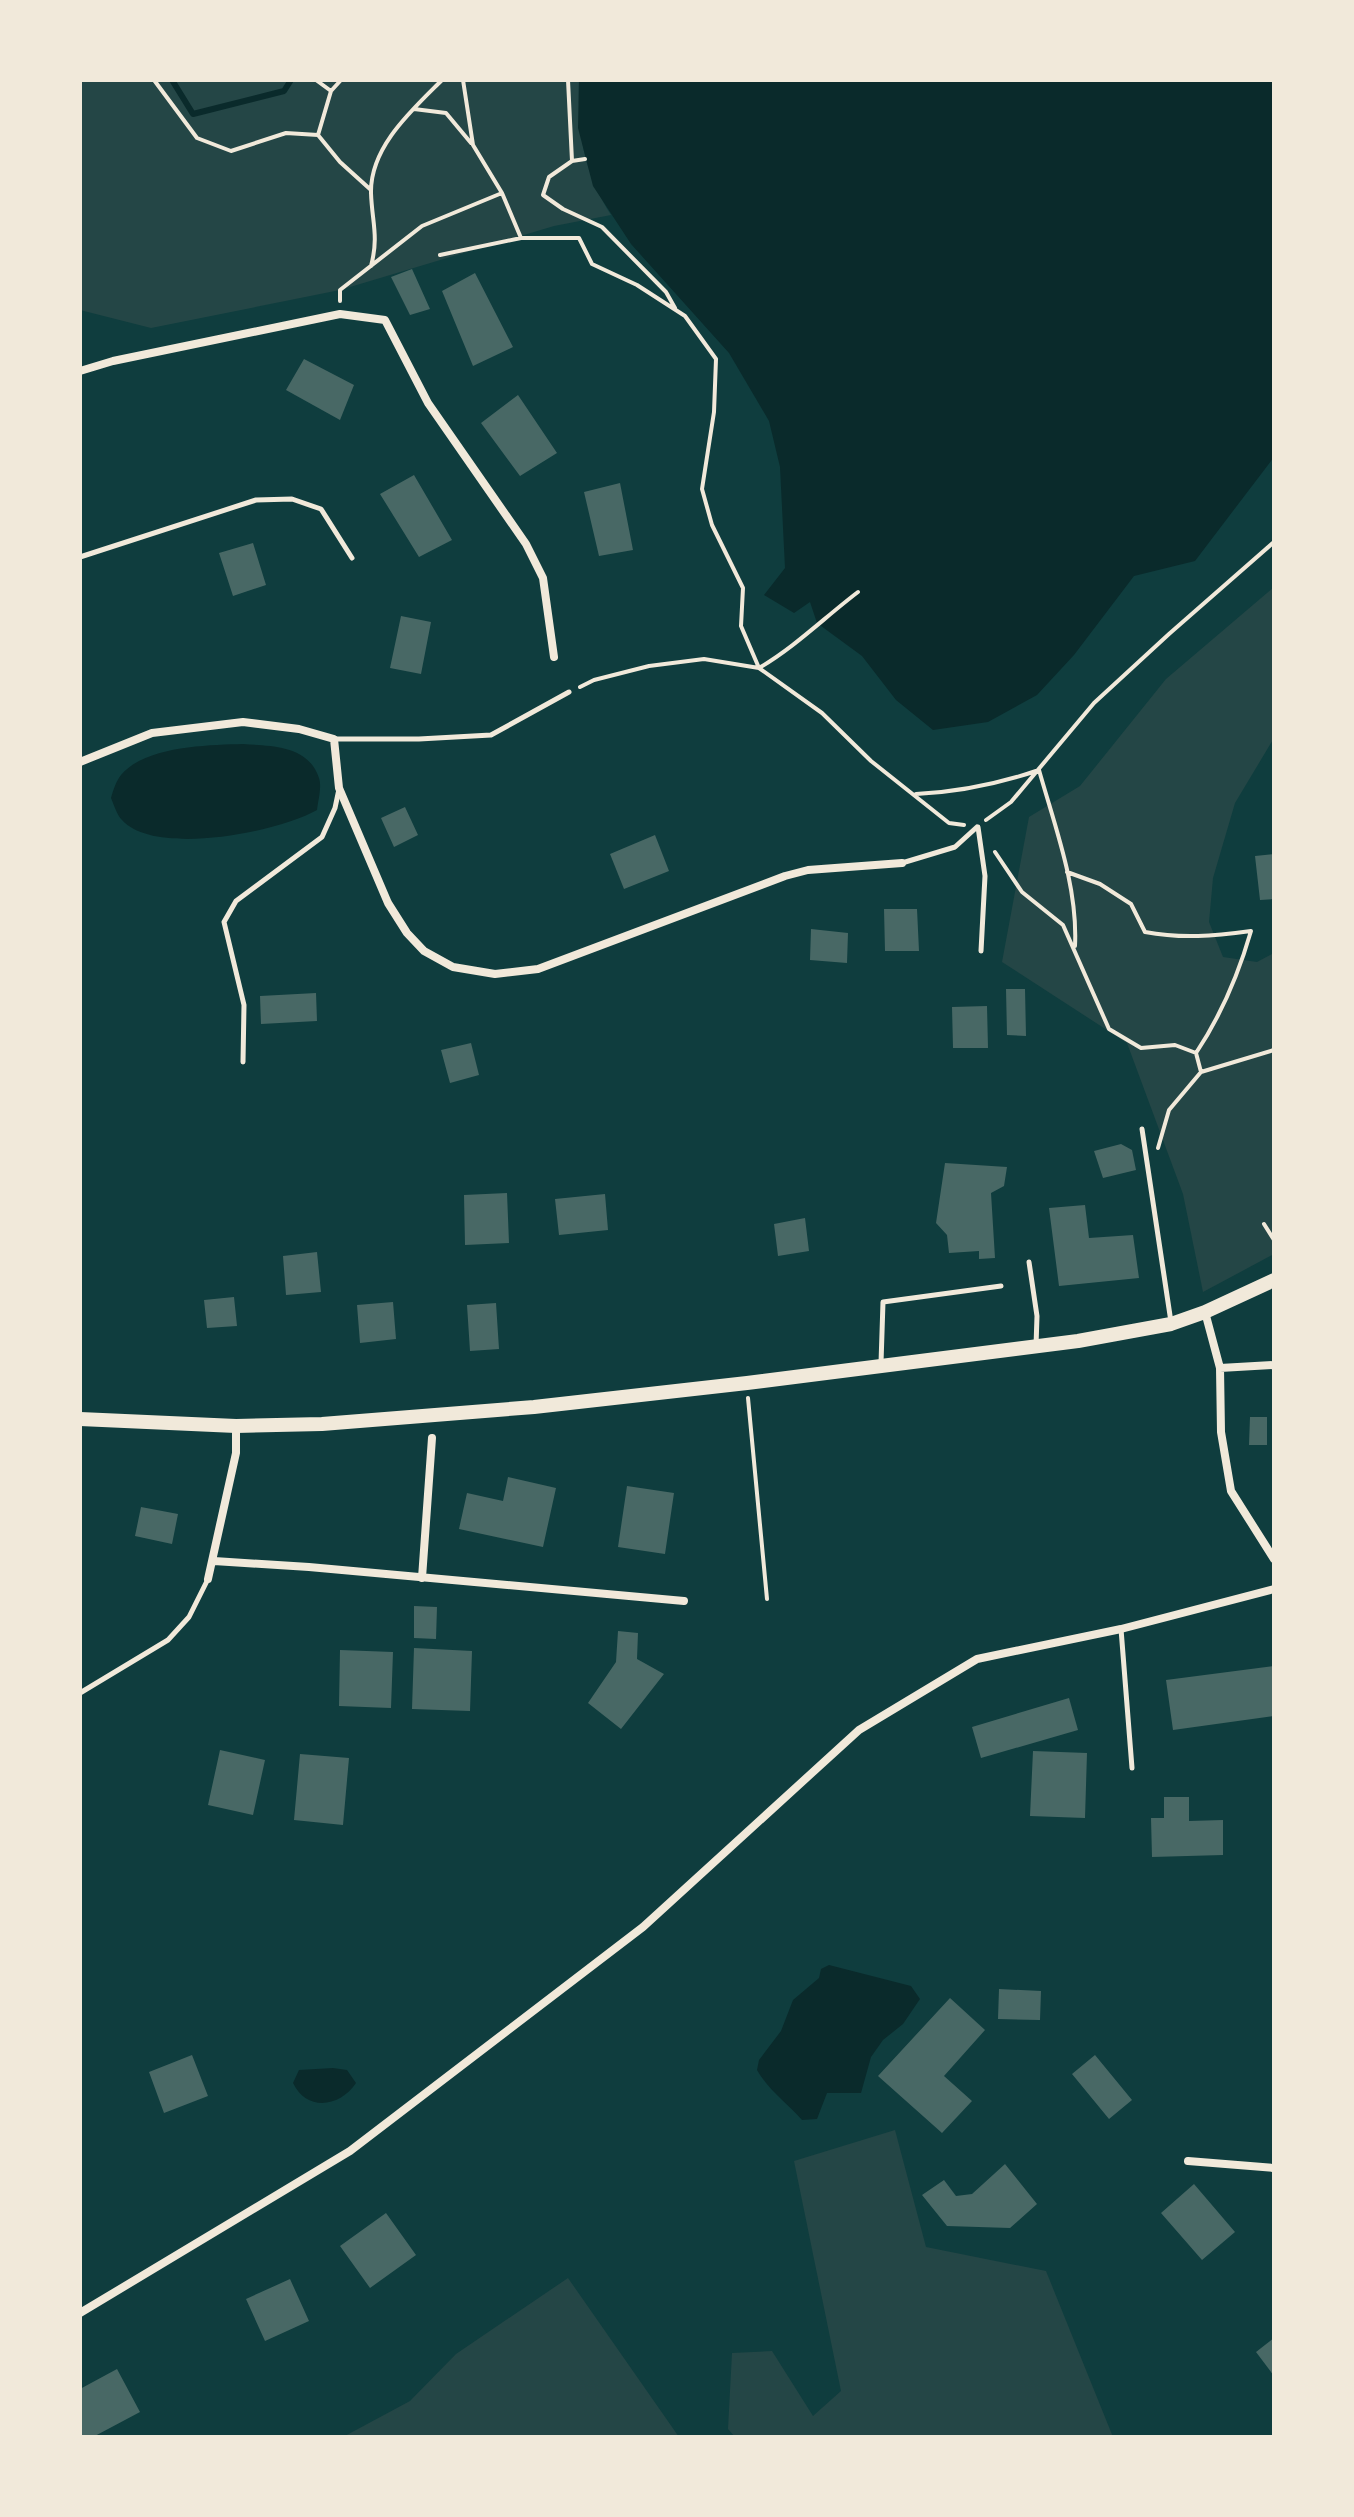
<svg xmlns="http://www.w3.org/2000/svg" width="1354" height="2517" font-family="Helvetica,sans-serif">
<rect width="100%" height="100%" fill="#0f3d3e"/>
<!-- green -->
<path fill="#244646" d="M80,80H579C578,134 582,168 611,215L554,226L340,290L151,328L80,310Z
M1274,587V738L1235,803L1213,878L1209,922L1223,957L1257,962L1274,953V1254L1203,1292L1183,1194L1127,1043L1002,962L1029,817L1080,786L1166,679Z
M895,2130L926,2247L1046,2271L1113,2437H735L728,2429L732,2353L772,2351L813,2416L841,2391L794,2161Z
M568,2278L679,2437H343L410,2401L456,2354Z"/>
<!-- water -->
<path fill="#0a2a2b" d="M579,80H1274V457L1195,561L1134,576L1074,655L1037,695L988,722L933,730L896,700L862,656L817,623L810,602L794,613L764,595L785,568L780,467L769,421L729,353L631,244L593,186L578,128Z
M243,744C272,746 308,745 319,778C322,787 318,801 317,810C279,832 155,857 122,820C117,815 114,805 111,798C113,791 116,781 121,775C145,746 208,745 243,744Z
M829,1965L911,1986L920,1999L903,2024L883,2040L871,2057L861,2093H827L817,2119L802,2120C786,2102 769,2091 757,2070L759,2060L781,2031L793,2000L819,1978L821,1969Z
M333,2068L347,2070L356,2083C340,2107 307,2112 293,2083L299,2070Z"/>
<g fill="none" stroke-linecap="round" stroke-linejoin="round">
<!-- stream -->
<path stroke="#0a2a2b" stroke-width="6" d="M172,80L193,114L284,91L291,80"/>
</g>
<!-- building -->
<path fill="#486865" d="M412,269L430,309L410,315L391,277Z
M475,273L513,347L473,366L442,291Z
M304,359L354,385L340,420L286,390Z
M518,395L557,453L520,476L481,423Z
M414,475L452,540L419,557L380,494Z
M620,483L633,550L599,556L584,492Z
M253,543L266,585L233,596L219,553Z
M401,616L431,622L421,674L390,668Z
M405,807L418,835L394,847L381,818Z
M655,835L669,871L624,889L610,854Z
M1274,854V899L1260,900L1255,856Z
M884,909H917L919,951H885Z
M811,929L848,933L847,963L810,960Z
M1006,989H1025L1026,1036L1007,1035Z
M316,993L317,1021L261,1024L260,996Z
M987,1006L988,1048H953L952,1007Z
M471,1043L479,1075L450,1083L441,1050Z
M1121,1144L1132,1150L1136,1170L1103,1178L1094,1151Z
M945,1163L1007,1167L1004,1186L991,1193L995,1258L979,1259V1251L949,1253L947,1235L936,1223Z
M507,1193L509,1243L465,1245L464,1195Z
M605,1194L608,1230L559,1235L555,1199Z
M1085,1205L1089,1238L1133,1235L1139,1278L1059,1286L1049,1208Z
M805,1218L809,1251L778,1256L774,1224Z
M317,1252L321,1292L286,1295L283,1256Z
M234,1297L237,1326L207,1328L204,1300Z
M393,1302L396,1339L360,1343L357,1305Z
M496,1303L499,1349L470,1351L467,1305Z
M1250,1417H1267V1445H1249Z
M508,1477L556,1488L543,1547L459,1529L467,1493L503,1501Z
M627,1486L674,1493L665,1554L618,1547Z
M141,1507L178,1514L172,1544L135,1536Z
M414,1606L437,1607L436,1639L414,1638Z
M618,1631L638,1633L637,1659L664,1674L621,1729L588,1703L616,1662Z
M414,1648L472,1651L470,1711L412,1709Z
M340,1650L393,1652L391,1708L339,1706Z
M1274,1666V1716L1173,1730L1166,1680Z
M1069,1698L1078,1730L981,1758L972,1727Z
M220,1750L265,1760L253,1815L208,1805Z
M1033,1751L1087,1753L1085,1818L1030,1816Z
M300,1754L349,1758L343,1825L294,1820Z
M1164,1797H1189V1821L1223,1820V1855L1152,1857L1151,1818H1164Z
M999,1989L1041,1991L1040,2020L998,2019Z
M950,1998L985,2030L944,2076L972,2101L942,2133L878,2076Z
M192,2055L208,2096L164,2113L149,2072Z
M1095,2055L1132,2100L1109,2119L1072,2074Z
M1005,2164L1037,2204L1010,2228L947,2226L922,2195L944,2180L956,2196L972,2194Z
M1194,2184L1235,2232L1202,2260L1161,2213Z
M386,2213L416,2255L370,2288L340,2246Z
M290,2279L309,2321L265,2341L246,2299Z
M1274,2338V2376L1256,2352Z
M117,2369L140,2412L93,2437H80V2389Z"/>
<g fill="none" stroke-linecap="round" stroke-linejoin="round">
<!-- path -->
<path stroke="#f1e9da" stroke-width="4" d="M154,80L197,138L231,151L286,133L318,135
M316,80L331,91
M341,80L331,91L318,135L340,162L371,190
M463,80L473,145L502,193L521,238
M568,80L572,161L549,177L543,195L563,209L602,227L666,292L675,308
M414,109L446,113L471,143
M572,161L585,159
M440,255L521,238H579L592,264L637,285L685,316L716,359L714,412L702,489L712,525L743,588L741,626L759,668
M371,266C379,236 372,222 371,193C370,147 412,110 442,80
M340,301V290L422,226L502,193
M759,668C795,647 825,617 858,592
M580,687L594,680L649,666L704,659L759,668L822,713L871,761L949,823L964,825
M916,794C960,792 998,784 1039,770C1055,827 1078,887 1075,946
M986,820L1011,802L1094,703L1169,634L1274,542
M995,852L1022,892L1063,925L1109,1029L1141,1048L1175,1045L1196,1053L1201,1072
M1067,872L1100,884L1131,904L1145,932C1182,939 1214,936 1251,931C1238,976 1222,1014 1196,1053
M1158,1148L1169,1110L1201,1072L1274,1050
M1264,1224L1274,1240
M748,1398L767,1599"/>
<!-- service -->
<path stroke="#f1e9da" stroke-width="5" d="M80,557L256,500L292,499L321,509L352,558
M334,739H419L491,735L569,692
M978,827L985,876L981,951
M902,863L955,847L977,827
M243,1062L244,1005L224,922L236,901L322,837L335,808L339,789
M1142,1129L1171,1322
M1029,1262L1037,1316L1036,1346
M881,1363L883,1302L1001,1286
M1121,1629L1132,1768
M80,1693L168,1640L189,1617L208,1579"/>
<!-- minor -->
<path stroke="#f1e9da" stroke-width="8" d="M80,371L113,361L340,314L385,320L428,403L526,544L543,578L554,657
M80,762L152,733L243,722L299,729L334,739L339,788L388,903L407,933L424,951L453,967L495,974L538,969L785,876L808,870L902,863
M1205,1312L1220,1368L1221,1432L1231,1491L1274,1559
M1220,1368L1274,1365
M214,1561L309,1567L684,1601
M422,1578L432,1438
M208,1579L236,1453V1426
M1188,2161L1274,2168
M80,2313L350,2151L643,1927L859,1730L977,1659L1121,1629L1274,1589"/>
<!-- secondary -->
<path stroke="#f1e9da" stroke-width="14" d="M80,1419L236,1426L322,1424L534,1407L747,1383L1078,1341L1171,1324L1205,1312L1274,1280"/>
</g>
<!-- border -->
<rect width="1354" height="2517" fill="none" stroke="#f1e9da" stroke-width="164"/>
</svg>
